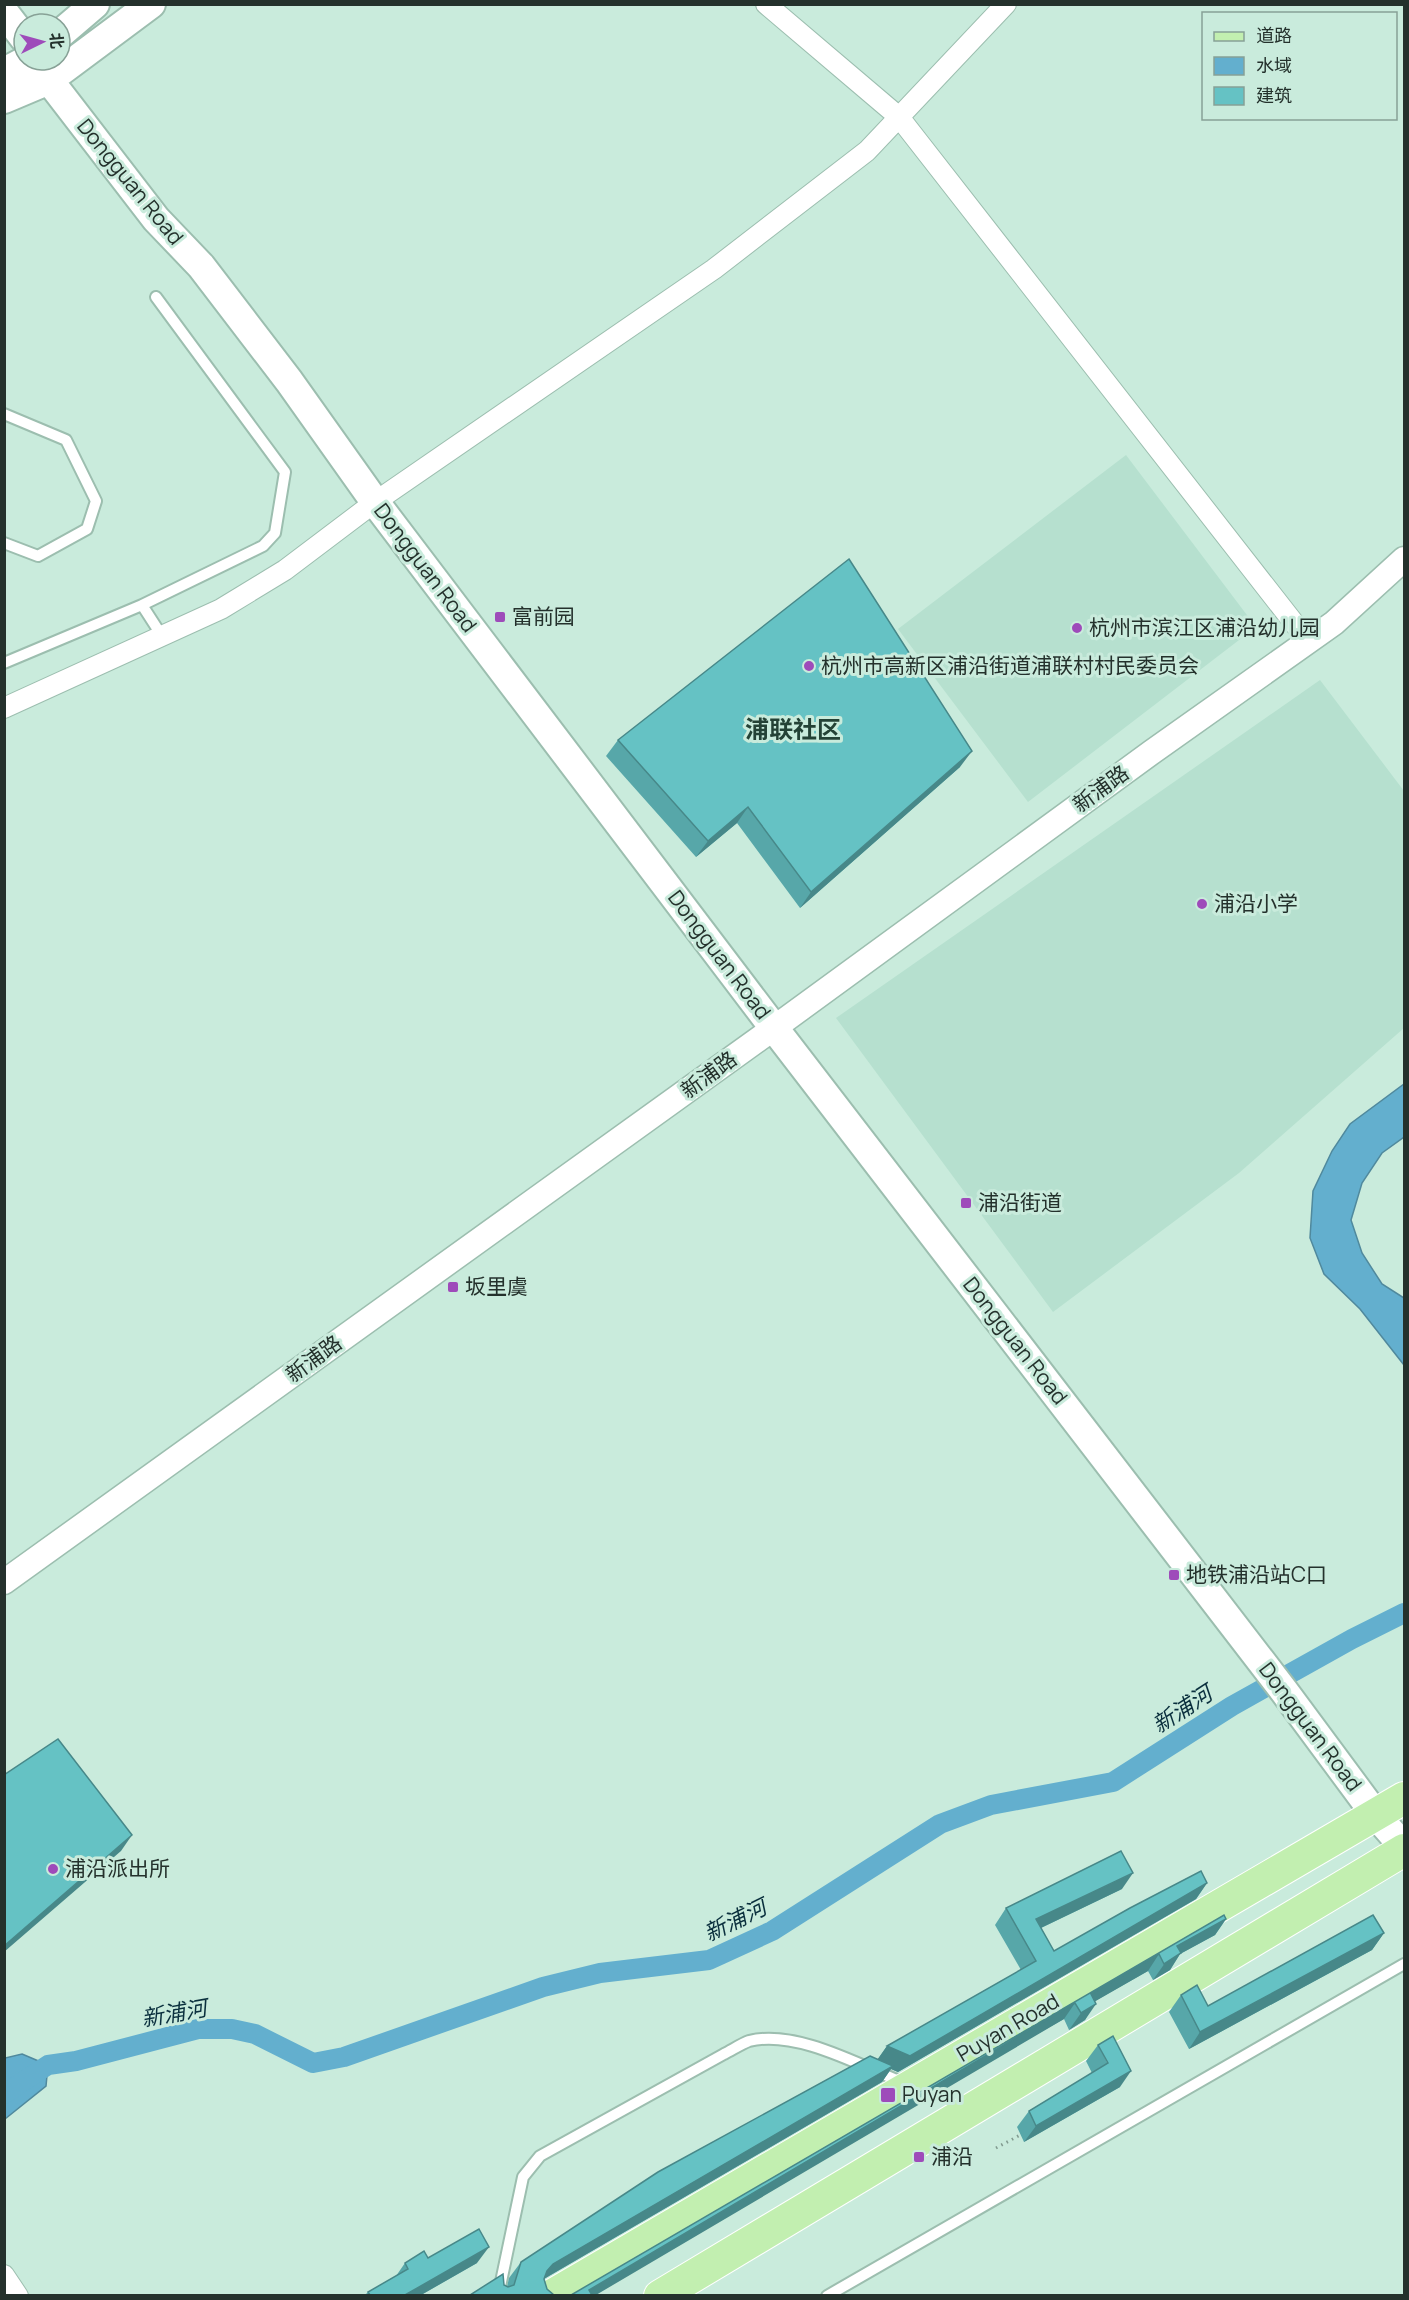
<svg xmlns="http://www.w3.org/2000/svg" width="1409" height="2300" font-family="Manrope,'Noto Sans SC',sans-serif">
<rect width="100%" height="100%" fill="#c9ebdc"/>
<!-- built -->
<path fill="#b6e0cf" d="M1126,455L1256,627L1028,802L898,629Z
M1320,680L1404,791V1028L1239,1173L1053,1312L836,1018Z"/>
<!-- water -->
<path fill="#63afce" stroke="#50899d" stroke-width="1.5" d="M1404,1084V1137L1382,1153L1362,1183L1351,1220L1362,1253L1382,1284L1404,1298V1365L1360,1309L1324,1274L1310,1238L1313,1191L1332,1151L1350,1124Z
M22,2054L48,2065L46,2086L5,2119V2058Z"/>
<g fill="none" stroke-linecap="round" stroke-linejoin="round">
<!-- canal -->
<path stroke="#63afce" stroke-width="20" d="M4,2094L48,2065L76,2061L198,2029H232L255,2034L313,2063L344,2057L543,1987L600,1973L709,1960L772,1931L940,1824L991,1805L1113,1782L1232,1706L1352,1639L1404,1613"/>
<defs>
<path id="service" d="M156,297L285,472L275,533L263,546L142,605L162,636
M4,414L66,440L96,501L87,529L38,556L4,543
M4,663L142,605
M498,2296L523,2177L540,2156L724,2054C732,2050 741,2044 749,2041C796,2029 861,2066 904,2083
M827,2296L1404,1964"/>
<path id="minor" d="M766,4L899,117L1308,641
M4,708L221,609L285,570L375,502L714,269L867,151L1006,4
M4,2275L18,2296"/>
<path id="tertiary" d="M4,1582L774,1028L1152,752L1334,623L1404,559"/>
<path id="secondary" d="M4,12L24,38
M60,34L95,4
M39,60L49,80L156,219L201,266L289,381L375,502L774,1028L1284,1691L1375,1814L1404,1847
M4,72L27,60
M4,99L49,80L151,4"/>
<path id="primary" d="M551,2296L1404,1798
M660,2296L1404,1850"/>
</defs>
<!-- service casing -->
<use href="#service" stroke="#9cbeaf" stroke-width="14"/>
<!-- minor casing -->
<use href="#minor" stroke="#9cbeaf" stroke-width="22"/>
<!-- tertiary casing -->
<use href="#tertiary" stroke="#9cbeaf" stroke-width="27"/>
<!-- secondary casing -->
<use href="#secondary" stroke="#9cbeaf" stroke-width="32"/>
<!-- primary casing -->
<use href="#primary" stroke="#fff" stroke-width="34"/>
<!-- path -->
<path stroke="#819a8f" stroke-width="3" stroke-dasharray="1.5 4.5" stroke-linecap="butt" d="M996,2148L1022,2134"/>
<!-- service -->
<use href="#service" stroke="#fff" stroke-width="10"/>
<!-- minor -->
<use href="#minor" stroke="#fff" stroke-width="20"/>
<!-- tertiary -->
<use href="#tertiary" stroke="#fff" stroke-width="24"/>
<!-- secondary -->
<use href="#secondary" stroke="#fff" stroke-width="28"/>
<!-- primary -->
<use href="#primary" stroke="#c2efb0" stroke-width="32"/>
</g>
<!-- wall -->
<path fill="#57a7a9" d="M618,740L960,767L800,908L737,823L696,857L606,756Z
M1207,1883L1196,1899L898,2072L891,2069L882,2082L544,2279L547,2289L470,2295L504,2285L507,2287L509,2278L521,2262L878,2059L887,2046L1021,1970L995,1925L1006,1908L1122,1889L1041,1928L1054,1951Z
M1224,1915L1226,1919L1215,1935L1180,1954L1170,1970L1153,1980L1148,1971L1095,2001L1085,2020L1069,2030L1064,2019L571,2295Z
M1384,1933L1372,1950L1189,2049L1169,2012L1181,1995L1208,2006Z
M1098,2045L1120,2087L1024,2142L1017,2127L1029,2111L1092,2073L1086,2061Z
M428,2258L477,2263L421,2295H365L368,2292L396,2276L405,2263Z"/>
<!-- shaded-wall -->
<path fill="#478889" d="M972,751L960,767L800,908L811,892Z
M748,807L737,823L696,857L708,841Z
M132,1835L121,1851L4,1952V1946Z
M1133,1873L1122,1889L1024,1936L1036,1919Z
M1207,1883L1196,1899L898,2072L891,2069L882,2082L542,2280L547,2271L553,2264L875,2063L887,2046Z
M1226,1919L1215,1935L1180,1954L1170,1970L1153,1980L1177,1946Z
M1384,1933L1372,1950L1189,2049L1200,2032Z
M1159,1954L1148,1971L1080,2010L1091,1994Z
M1075,2003L1064,2019L596,2295H585L589,2290Z
M1096,2004L1085,2020L1069,2030L1081,2013Z
M1131,2071L1120,2087L1024,2142L1036,2126Z
M489,2247L477,2263L421,2295H405Z"/>
<!-- building -->
<path fill="#65c2c4" stroke="#478889" stroke-width="1.5" d="M849,559L972,751L811,892L748,807L708,841L618,740Z
M58,1739L132,1835L4,1946V1775Z
M1121,1851L1133,1873L1036,1919L1054,1951L1130,1908L1201,1871L1207,1883L910,2056L887,2046L1036,1961L1006,1908Z
M1224,1915L1226,1919L1177,1946L1181,1953L1164,1964L1159,1954L1091,1994L1096,2004L1081,2013L1075,2003L589,2290L592,2295H571Z
M1373,1915L1384,1933L1200,2032L1181,1995L1197,1985L1208,2006Z
M1113,2036L1131,2071L1036,2126L1029,2111L1108,2063L1098,2045Z
M870,2056L893,2066L553,2264L547,2271L544,2279L547,2289L554,2295H470L503,2274L504,2285L508,2287L514,2285L521,2262L658,2172Z
M479,2229L489,2247L405,2295H370L368,2292L408,2269L405,2263L424,2251L428,2258Z"/>
<!-- markers -->
<g fill="#9e4bba" stroke="#c9ebdc" stroke-width="2">
<rect x="494" y="611" width="12" height="12" rx="3"/>
<circle cx="1077" cy="628" r="6"/>
<circle cx="809" cy="666" r="6"/>
<circle cx="1202" cy="904" r="6"/>
<rect x="960" y="1197" width="12" height="12" rx="3"/>
<rect x="447" y="1281" width="12" height="12" rx="3"/>
<rect x="1168" y="1569" width="12" height="12" rx="3"/>
<circle cx="53" cy="1869" r="6"/>
<rect x="880" y="2087" width="16" height="16" rx="3"/>
<rect x="913" y="2151" width="12" height="12" rx="3"/>
</g>
<g text-anchor="middle" stroke-width="6" stroke-linejoin="round" paint-order="stroke">
<!-- street labels -->
<g font-size="21" fill="#24312c" stroke="#c9ebdc">
<text transform="translate(130 182) rotate(51)" y="7">Dongguan Road</text>
<text transform="translate(425 568) rotate(53)" y="7">Dongguan Road</text>
<text transform="translate(1101 789) rotate(-36)" y="7">新浦路</text>
<text transform="translate(719 955) rotate(53)" y="7">Dongguan Road</text>
<text transform="translate(709 1075) rotate(-36)" y="7">新浦路</text>
<text transform="translate(1015 1341) rotate(52)" y="7">Dongguan Road</text>
<text transform="translate(314 1359) rotate(-36)" y="7">新浦路</text>
<text transform="translate(1310 1727) rotate(53)" y="7">Dongguan Road</text>
<text transform="translate(1008 2028) rotate(-30)" y="7">Puyan Road</text>
</g>
<!-- poi labels -->
<g font-size="21" fill="#24312c" stroke="#c9ebdc" text-anchor="start">
<text x="512" y="624">富前园</text>
<text x="1089" y="635">杭州市滨江区浦沿幼儿园</text>
<text x="821" y="673">杭州市高新区浦沿街道浦联村村民委员会</text>
<text x="1214" y="911">浦沿小学</text>
<text x="978" y="1210">浦沿街道</text>
<text x="465" y="1294">坂里虞</text>
<text x="1186" y="1582">地铁浦沿站C口</text>
<text x="65" y="1876">浦沿派出所</text>
<text x="902" y="2102">Puyan</text>
<text x="931" y="2164">浦沿</text>
</g>
<!-- water labels -->
<g font-size="22" font-style="italic" fill="#0a2f3d" stroke="#c9ebdc">
<text transform="translate(1182 1709) rotate(-33)" y="8">新浦河</text>
<text transform="translate(735 1920) rotate(-26)" y="8">新浦河</text>
<text transform="translate(174 2013) rotate(-10)" y="8">新浦河</text>
</g>
<!-- quarter labels -->
<g font-size="24" font-weight="bold" fill="#244236" stroke="#c9ebdc">
<text x="793" y="738">浦联社区</text>
</g>
</g>
<!-- border -->
<rect width="1409" height="2300" fill="none" stroke="#24312c" stroke-width="12"/>
<!-- legend -->
<rect x="1202" y="12" width="195" height="108" fill="#c9ebdc" stroke="#87a196" stroke-width="1.5"/>
<rect x="1214" y="32" width="30" height="9" fill="#c2efb0" stroke="#87a196" stroke-width="1.5"/>
<text x="1256" y="42" font-size="18" fill="#24312c">道路</text>
<rect x="1214" y="57" width="30" height="18" fill="#63afce" stroke="#87a196" stroke-width="1.5"/>
<text x="1256" y="72" font-size="18" fill="#24312c">水域</text>
<rect x="1214" y="87" width="30" height="18" fill="#65c2c4" stroke="#87a196" stroke-width="1.5"/>
<text x="1256" y="102" font-size="18" fill="#24312c">建筑</text>
<!-- north arrow -->
<g transform="translate(42 42) rotate(85)"><circle r="28" fill="#c9ebdc" stroke="#87a196" stroke-width="1.5"/>
<path d="M0-4.5L10 22L0 15L-10 22Z" fill="#9e4bba"/>
<text y="-9" font-size="16" font-weight="bold" text-anchor="middle" fill="#24312c">北</text>
</g>
</svg>
